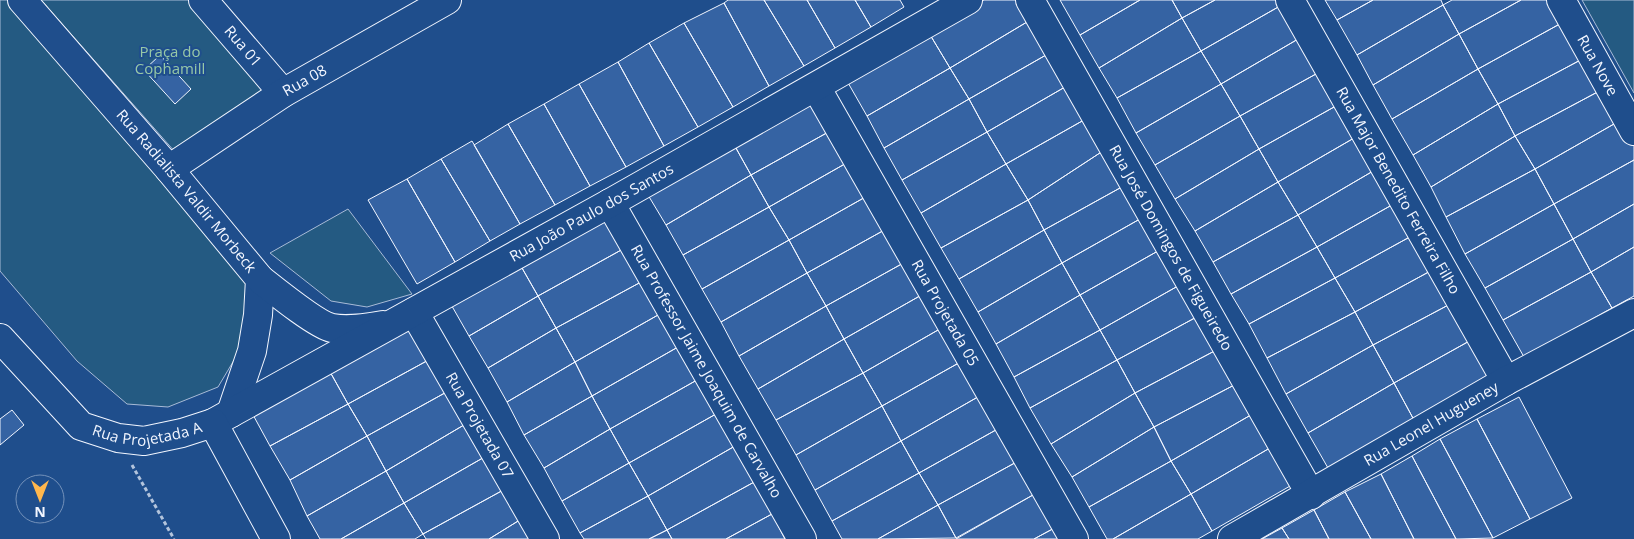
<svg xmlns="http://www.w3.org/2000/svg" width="1634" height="539" font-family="'Open Sans',sans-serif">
<rect width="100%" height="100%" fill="#1f4e8c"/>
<!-- green -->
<path fill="#245a82" stroke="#a8bbd7" d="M0,0H16L251,285L249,335L218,387L168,407L127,404L77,361L0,271Z
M41,0H192L272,93L176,153Z
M1582,0H1634V93Z
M348,209L412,294L367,307L331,301L270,253Z"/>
<!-- building -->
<path fill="#3563a3" stroke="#f2f6ff" d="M728,0H764L804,66L769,86L724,3Z
M764,0H807L835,48L804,66Z
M807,0H855L871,27L835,48Z
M855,0H900L904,7L871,27Z
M984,0H1021L1032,19L950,68L929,33Z
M1060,0H1140L1080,35Z
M1140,0H1172L1182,18L1099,68L1080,35Z
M1172,0H1215L1182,18Z
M1215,0H1286L1287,2L1201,51L1182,18Z
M1325,0H1373L1337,20Z
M1373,0H1441L1443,5L1357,55L1337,20Z
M1452,0H1521L1459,34L1443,5Z
M1521,0H1556L1567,20L1478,69L1459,34Z
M1287,2L1305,35L1221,84L1201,51Z
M724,3L769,86L733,107L684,23Z
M1443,5L1459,34L1373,85L1357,55Z
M1182,18L1201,51L1117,98L1099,68Z
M1032,19L1053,51L969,99L950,68Z
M1567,20L1588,56L1498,104L1478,69Z
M684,23L733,107L698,127L649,43Z
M929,33L950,68L867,116L847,81Z
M1459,34L1478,69L1392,119L1373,85Z
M1305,35L1325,69L1240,116L1221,84Z
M649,43L698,127L664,146L618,62Z
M1053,51L1072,83L987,132L969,99Z
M1201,51L1221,84L1136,133L1117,98Z
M160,55L191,89L175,104L144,70Z
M1588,56L1605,88L1515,136L1498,104Z
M618,62L664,146L626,167L579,84Z
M950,68L969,99L884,148L867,116Z
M1325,69L1343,102L1259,149L1240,116Z
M1478,69L1498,104L1413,155L1392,119Z
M1072,83L1091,116L1006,164L987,132Z
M579,84L626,167L590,186L544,104Z
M1221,84L1240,116L1155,165L1136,133Z
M1605,88L1621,120L1535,169L1515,136Z
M813,96L832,130L751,175L732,141Z
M969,99L987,132L902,180L884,148Z
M1343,102L1361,134L1278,182L1259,149Z
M544,104L590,186L555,205L508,124Z
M1498,104L1515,136L1431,187L1413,155Z
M1091,116L1109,147L1028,200L1006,164Z
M1240,116L1259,149L1175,199L1155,165Z
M1621,120L1634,142V160L1554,204L1535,169Z
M508,124L555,205L520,224L474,145Z
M832,130L850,161L769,207L751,175Z
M987,132L1006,164L921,213L902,180Z
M1361,134L1380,167L1298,215L1278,182Z
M1515,136L1535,169L1446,217L1431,187Z
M472,141L520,224L490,241L441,159Z
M732,141L751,175L666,225L645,190Z
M1109,147L1129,183L1044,230L1028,200Z
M1259,149L1278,182L1195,231L1175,199Z
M441,159L490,241L455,262L407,179Z
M1634,160V204L1573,239L1554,204Z
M850,161L869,195L789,240L769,207Z
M1006,164L1028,200L941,248L921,213Z
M1380,167L1399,201L1317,247L1298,215Z
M1535,169L1554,204L1465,254L1446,217Z
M751,175L769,207L683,255L666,225Z
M407,179L455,262L417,284L368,200Z
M1278,182L1298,215L1213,262L1195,231Z
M1129,183L1147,215L1062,263L1044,230Z
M869,195L888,228L807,273L789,240Z
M1028,200L1044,230L959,279L941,248Z
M1399,201L1417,233L1335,278L1317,247Z
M1554,204L1573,239L1485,288L1465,254Z
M1634,204V247L1591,272L1573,239Z
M769,207L789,240L702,289L683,255Z
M603,214L623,249L538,296L518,261Z
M1147,215L1165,247L1080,295L1062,263Z
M1298,215L1317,247L1231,294L1213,262Z
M888,228L907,261L826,306L807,273Z
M1044,230L1062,263L978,312L959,279Z
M1417,233L1436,268L1355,312L1335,278Z
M1573,239L1591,272L1503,320L1485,288Z
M789,240L807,273L721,322L702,289Z
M1165,247L1185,282L1100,330L1080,295Z
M1317,247L1335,278L1249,324L1231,294Z
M1634,247V296L1612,308L1591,272Z
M623,249L641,282L556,328L538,296Z
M518,261L538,296L469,336L449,301Z
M907,261L925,293L844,339L826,306Z
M1062,263L1080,295L996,344L978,312Z
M1436,268L1454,302L1373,345L1355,312Z
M1591,272L1612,308L1524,357L1503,320Z
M807,273L826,306L739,356L721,322Z
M1335,278L1355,312L1267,358L1249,324Z
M641,282L658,315L575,362L556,328Z
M1185,282L1204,313L1117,360L1100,330Z
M925,293L945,326L863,373L844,339Z
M1080,295L1100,330L1014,377L996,344Z
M538,296L556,328L488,368L469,336Z
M1454,302L1473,339L1394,383L1373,345Z
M826,306L844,339L758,389L739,356Z
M1355,312L1373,345L1286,394L1267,358Z
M1204,313L1222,347L1135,393L1117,360Z
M658,315L678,347L592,396L575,362Z
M415,322L434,357L348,404L329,370Z
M945,326L964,360L882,406L863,373Z
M556,328L575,362L507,402L488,368Z
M1100,330L1117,360L1030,408L1014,377Z
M844,339L863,373L776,420L758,389Z
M1473,339L1494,375L1414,420L1394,383Z
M1373,345L1394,383L1308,433L1286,394Z
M678,347L697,380L610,429L592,396Z
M1222,347L1240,382L1154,427L1135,393Z
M434,357L452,389L367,436L348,404Z
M964,360L983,394L901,441L882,406Z
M1117,360L1135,393L1051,444L1030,408Z
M575,362L592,396L524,435L507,402Z
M329,370L348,404L270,446L252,413Z
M863,373L882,406L796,455L776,420Z
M697,380L716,414L629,463L610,429Z
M1240,382L1256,412L1171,461L1154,427Z
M1394,383L1414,420L1328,468L1308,433Z
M452,389L469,422L386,471L367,436Z
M1135,393L1154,427L1072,477L1051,444Z
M983,394L1003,426L919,473L901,441Z
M592,396L610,429L544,468L524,435Z
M1519,397L1572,498L1530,519L1477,419Z
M348,404L367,436L290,480L270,446Z
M882,406L901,441L815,490L796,455Z
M12,410L24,425L0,445V419Z
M1256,412L1275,445L1191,494L1171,461Z
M716,414L735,446L648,496L629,463Z
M1477,419L1530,519L1493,538L1440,439Z
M469,422L488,455L404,503L386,471Z
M1003,426L1022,459L938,505L919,473Z
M1154,427L1171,461L1089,507L1072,477Z
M610,429L629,463L562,501L544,468Z
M367,436L386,471L307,516L290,480Z
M1440,439L1493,538L1456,539L1412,456Z
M901,441L919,473L832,521L815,490Z
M1275,445L1297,482L1212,531L1191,494Z
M735,446L756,481L667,530L648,496Z
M488,455L507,488L423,534L404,503Z
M1412,456L1456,539H1414L1381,474Z
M1022,459L1040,491L956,538L938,505Z
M1171,461L1191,494L1113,539H1107L1089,507Z
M629,463L648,496L580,533L562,501Z
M386,471L404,503L341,539H320L307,516Z
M919,473L938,505L878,539H842L832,521Z
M1381,474L1414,539H1371L1345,492Z
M756,481L772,514L726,539H672L667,530Z
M507,488L523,518L489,539H426L423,534Z
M1040,491L1060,525L1034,539H956Z
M1345,492L1371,539H1329L1314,510Z
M1191,494L1212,531L1198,539H1113Z
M648,496L667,530L649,539H584L580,533Z
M404,503L423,534L415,539H341Z
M938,505L956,538L878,539Z
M1314,510L1329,539H1289L1282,528Z
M772,514L785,539H726Z
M523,518L537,539H489Z
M1060,525L1068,539H1034Z
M1282,528L1289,539H1262Z
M667,530L672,539H649Z"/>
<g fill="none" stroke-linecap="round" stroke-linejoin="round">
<defs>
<g id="minor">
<path id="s1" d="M22,0L169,169L260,279L258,315L252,351L231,413"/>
<path id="s2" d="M203,0L283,93"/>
<path id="s3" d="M1030,0L1311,495"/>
<path id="s4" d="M1290,0L1506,381"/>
<path id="s5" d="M1561,0L1634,131"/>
<path id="s6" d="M816,87L1074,539"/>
<path id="s7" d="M169,169L283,93L447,0"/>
<path id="s8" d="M610,203L802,539"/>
<path d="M260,279C274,290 317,325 332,328C348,331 366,328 383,325"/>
<path id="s9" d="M414,312L545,539"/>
<path id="s10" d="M0,338L81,426L118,438L144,441L182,433L213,423L610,203L968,0"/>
<path d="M213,423L276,539"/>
<path id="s11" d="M1232,539L1506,381L1634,313"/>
</g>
</defs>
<!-- minor casing -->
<use href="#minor" stroke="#f2f6ff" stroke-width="30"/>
<!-- path -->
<path stroke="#b3c4dc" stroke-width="3" stroke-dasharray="4 2.5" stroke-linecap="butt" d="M132,465L174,539"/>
<!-- minor -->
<use href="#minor" stroke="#1f4e8c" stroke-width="28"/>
</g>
<g text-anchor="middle" stroke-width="4" stroke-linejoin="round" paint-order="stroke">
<!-- street labels -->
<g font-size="15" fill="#f2f6ff" stroke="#1f4e8c">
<text dy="5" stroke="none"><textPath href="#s2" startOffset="61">Rua 01</textPath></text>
<text dy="5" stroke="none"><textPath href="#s5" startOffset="75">Rua Nove</textPath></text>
<text dy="5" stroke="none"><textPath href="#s7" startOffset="162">Rua 08</textPath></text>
<text dy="5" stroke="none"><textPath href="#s4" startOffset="219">Rua Major Benedito Ferreira Filho</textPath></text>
<text dy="5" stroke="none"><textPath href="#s1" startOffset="252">Rua Radialista Valdir Morbeck</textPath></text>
<text dy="5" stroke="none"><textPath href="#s10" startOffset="689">Rua João Paulo dos Santos</textPath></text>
<text dy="5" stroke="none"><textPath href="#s3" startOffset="285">Rua José Domingos de Figueiredo</textPath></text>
<text dy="5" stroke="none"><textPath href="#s6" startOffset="260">Rua Projetada 05</textPath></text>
<text dy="5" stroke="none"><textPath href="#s8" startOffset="194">Rua Professor Jaime Joaquim de Carvalho</textPath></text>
<text dy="5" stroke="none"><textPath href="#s11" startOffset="230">Rua Leonel Hugueney</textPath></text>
<text dy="5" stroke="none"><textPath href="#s10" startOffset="188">Rua Projetada A</textPath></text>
<text dy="5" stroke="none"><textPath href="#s9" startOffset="131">Rua Projetada 07</textPath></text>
</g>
<!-- park labels -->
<g font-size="15" fill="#97c8a6" stroke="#1f4e8c">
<text x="170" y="57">Praça do<tspan x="170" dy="17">Cophamill</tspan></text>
</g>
</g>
<!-- north arrow -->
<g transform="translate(40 499) rotate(180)"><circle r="24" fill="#1f4e8c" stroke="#7391ba"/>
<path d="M0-4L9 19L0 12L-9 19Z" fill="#ffb74d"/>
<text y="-8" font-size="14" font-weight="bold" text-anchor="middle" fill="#f2f6ff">N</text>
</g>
</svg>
